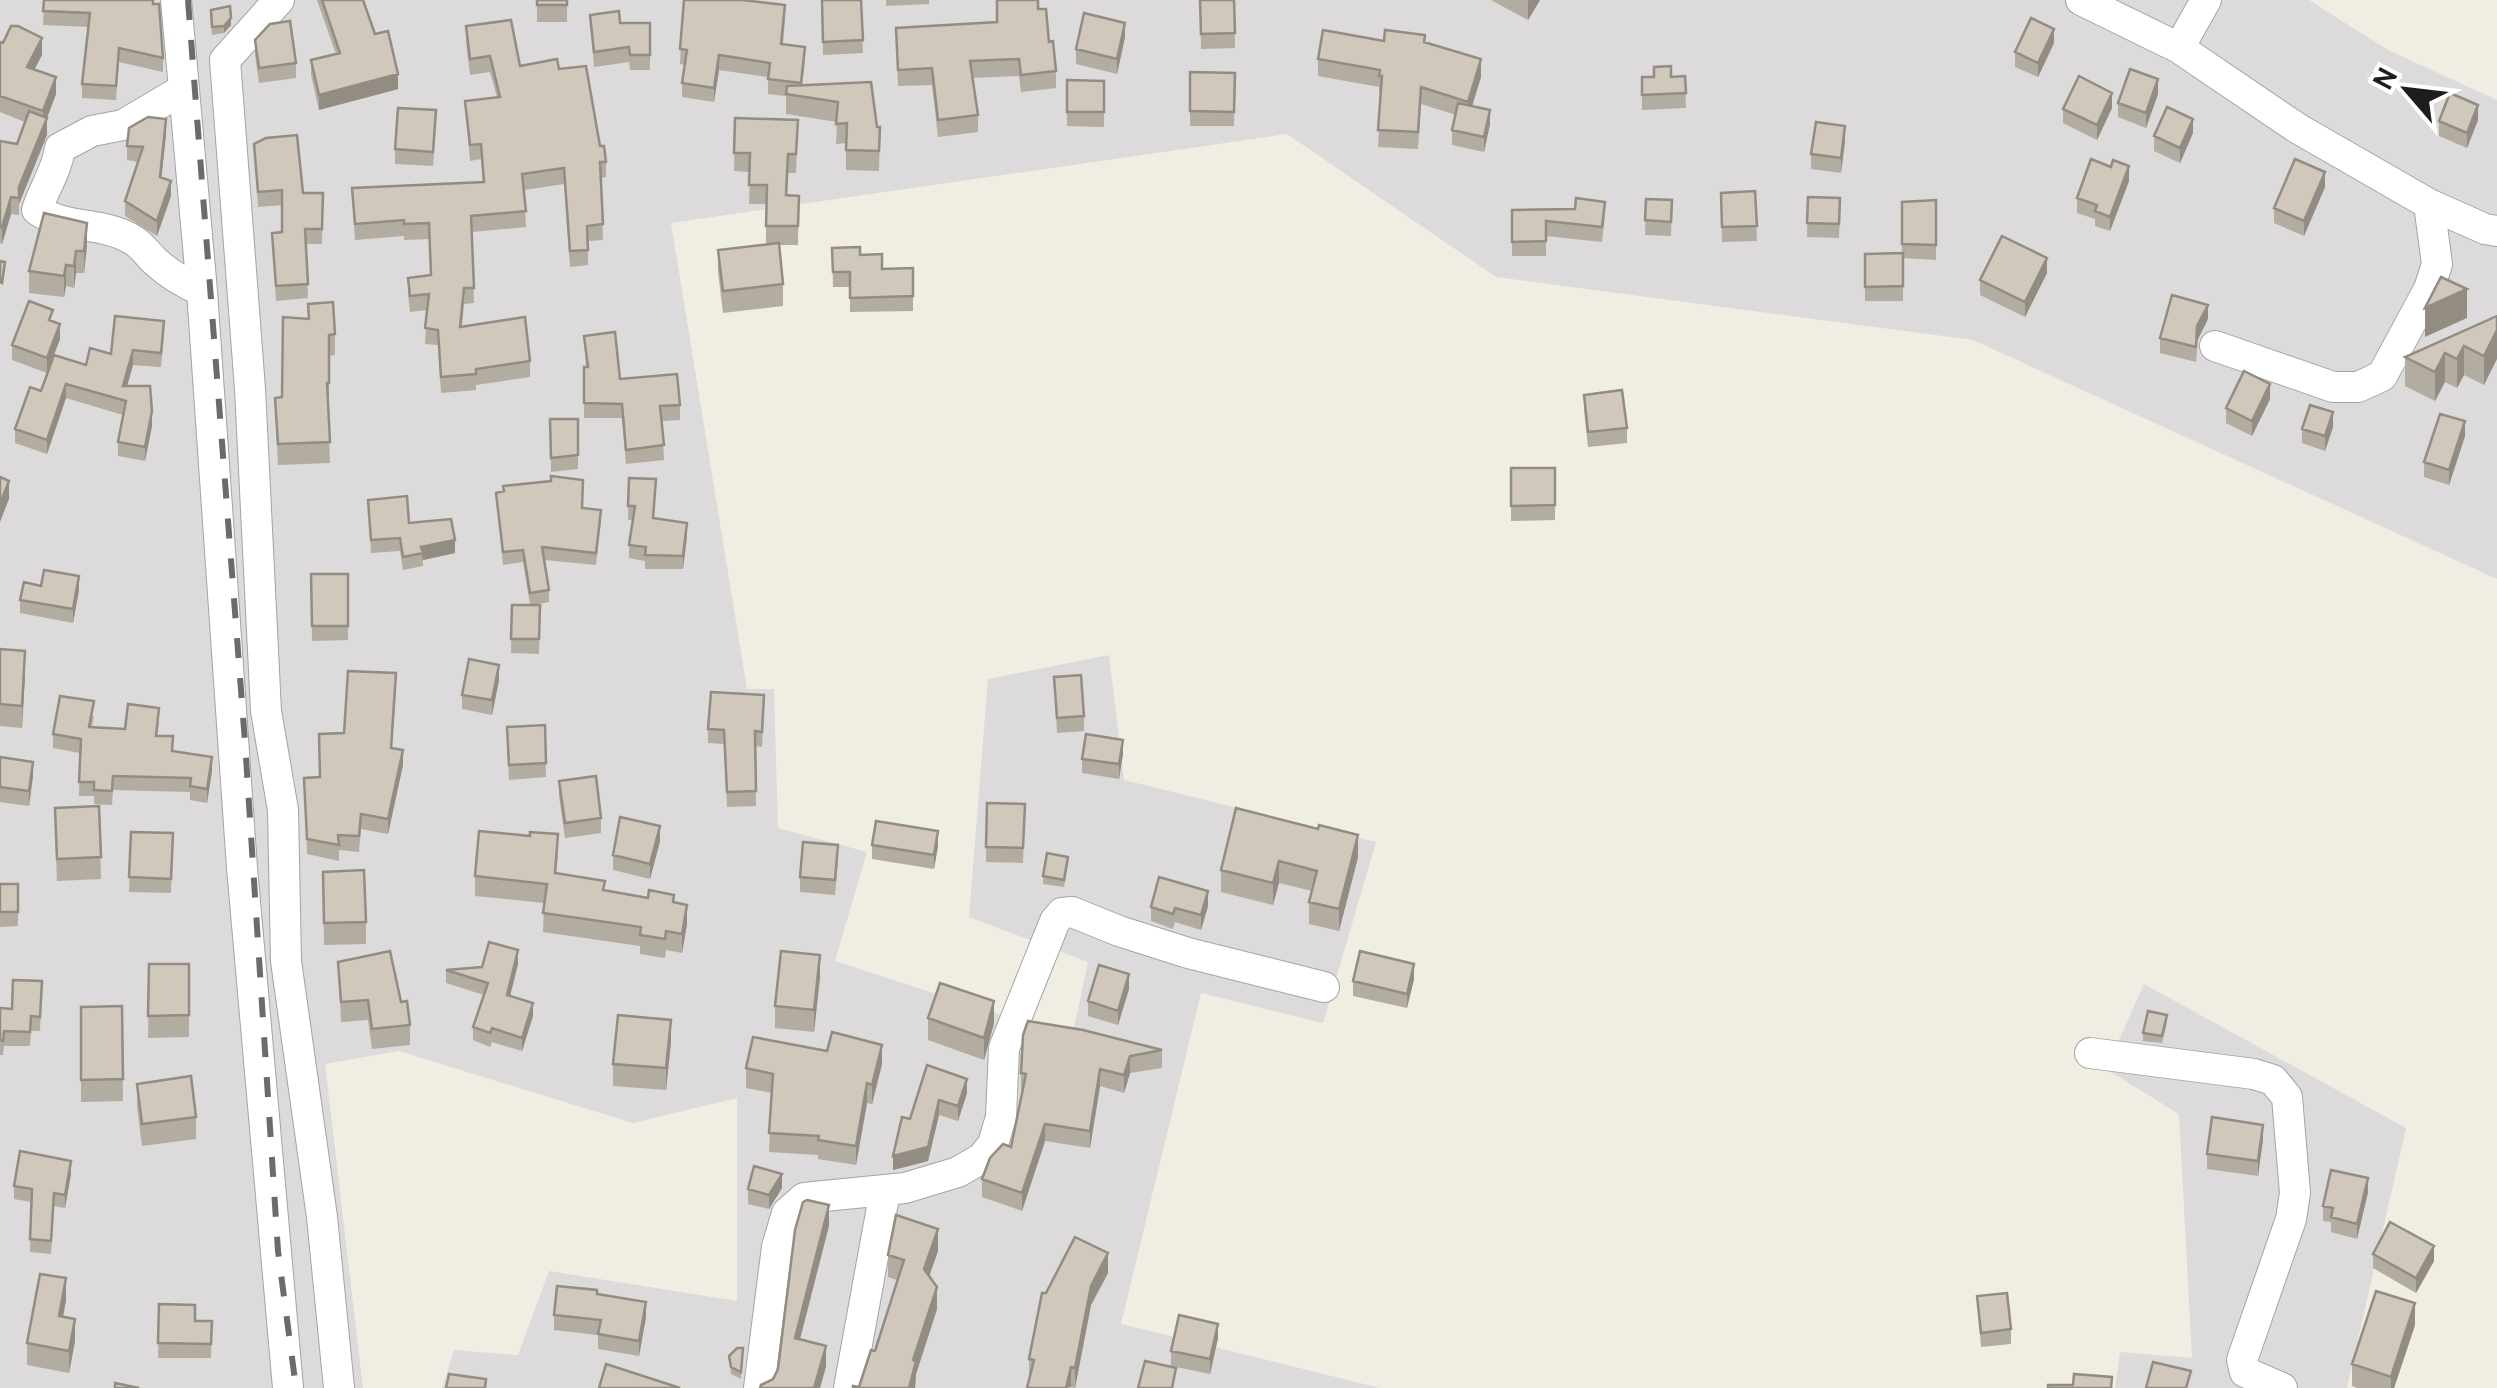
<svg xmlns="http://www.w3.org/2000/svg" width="2497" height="1388" font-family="Cabin,sans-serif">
<rect width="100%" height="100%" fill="#f0eee2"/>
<!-- residential -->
<path fill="#dcdada" d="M0,0H2309L2388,50L2497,100V579L1973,340L1496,277L1287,134L671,223L747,689H774L778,828L867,852L835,961L1072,1038L1088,962L969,917L988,679L1109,655L1124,780L1376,842L1323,1023L1201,993L1121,1324L1380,1388H442L454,1350L518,1355L549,1271L737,1301V1098L633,1123L399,1051L325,1064L363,1388H0Z
M2144,984L2406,1128L2347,1388H2115L2120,1352L2192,1358L2179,1114L2106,1069Z"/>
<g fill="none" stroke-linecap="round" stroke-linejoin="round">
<defs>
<path id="minor" d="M176,0L202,291L242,868L288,1388
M279,0L225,60L250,389L266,711L283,810L286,961L322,1217L339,1388
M2081,0L2179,48L2297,128L2429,204L2485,229L2497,231
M2179,48L2206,0
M184,89L123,125L92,131L60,148C57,171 44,188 37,210C67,230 102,221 133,240C142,245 148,255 156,262C170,275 184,283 202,291
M2215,346L2333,387H2358L2382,376L2429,289L2437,264L2429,204
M2090,1053L2254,1074L2273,1080L2287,1097L2295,1193L2291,1219L2242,1360L2245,1372L2282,1388
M759,1388L777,1247L787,1213L804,1198L905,1188L958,1172L982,1158L993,1144L1001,1117L1004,1048L1055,921L1062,913L1072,912L1119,931L1188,953L1324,987
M849,1388L885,1191"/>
</defs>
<!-- minor casing -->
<use href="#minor" stroke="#a4a4a4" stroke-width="32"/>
<!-- minor -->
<use href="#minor" stroke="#fff" stroke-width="30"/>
<!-- rail -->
<path stroke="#6b6b6b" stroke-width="6" stroke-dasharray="20 20" stroke-linecap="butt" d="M188,0L245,742L278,1251L296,1388"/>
</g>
<!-- wall -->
<path fill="#b3aca1" d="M44,0L153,4L163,58V72L119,62L116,100L82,98V84L89,27L43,25Z
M317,0H363L375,34L398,89L319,110L311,75V60L336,54Z
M537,0H567V22H537Z
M683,0H742L785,20L783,44L805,61L802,85L871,82L877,127H880L879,171L846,170V143L836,144L837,122L786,114V96L768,94V77L719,70L714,102L682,97V83L685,65L680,64Z
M822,0H861L863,53L823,55Z
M886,0H929V4L886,6Z
M1200,0H1234L1235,48L1201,49Z
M1491,0H1540L1528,20Z
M1038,9L1056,71V88L1021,92L1019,76L972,78L978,115V132L938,137L932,85L898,86L896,28L997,22Z
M211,10L231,25L224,33L212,35Z
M590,15L620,23H650V70H630L629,62L594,67Z
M466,26L520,66L559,69L600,146L606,162V177L601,178L603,240L588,241V265L570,267L564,184L524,190L526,227L472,232L474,303L464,304L462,327L530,361V377L476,385V390L441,393L438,345L425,344L427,310L410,312L408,294V278L431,275L429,239L404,240V236L355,240L352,188L483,182L481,159L470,161L465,101L497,97L490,72L470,75L466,42Z
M1125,37L1117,74L1076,64V49Z
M255,40L296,63V78L259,83L255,55Z
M1384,41L1425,42L1481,77L1472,106L1490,124L1484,152L1452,145V130L1456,115L1421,104L1418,149L1378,147L1381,93H1379V87L1318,76V59Z
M0,42L42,55L34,69L56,94L47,118V135L19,204V215L11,214L2,244L0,243V141L17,144L25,122L0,112Z
M2054,43L2038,77L2015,67V52Z
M1190,72L1235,73L1234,126H1190Z
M1685,76L1686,108L1642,110V77Z
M1067,80L1104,81V127L1067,126Z
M2158,94L2146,128L2118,117V103Z
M2112,108L2097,140L2063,123V109Z
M735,118L798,120L796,173H788L787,195L799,196L798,245H779L783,284V306L723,313L718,272V250L766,244V204H749L750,172L734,171Z
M2478,120L2467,148L2439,136V121Z
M436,125L433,166L395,164V149Z
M2193,133L2180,163L2154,151V136Z
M166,134L161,178L171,196L157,236L125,216V201L138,162L127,160V146Z
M1845,141L1841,173L1811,169V154Z
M254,144L303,193H323L322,244H306L308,298L276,301L272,233L282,232V205L258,207Z
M2129,181L2110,231L2095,226V219L2077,213V198Z
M2325,187L2304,236L2274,223V208Z
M1755,191L1757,241L1722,242L1721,193Z
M1808,197L1840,213L1839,238L1807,237Z
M1646,199L1672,200L1671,236L1645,235Z
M1936,200V260L1903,258V301H1865V254L1902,253V202Z
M1512,210L1605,216L1602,242L1546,236V256H1512Z
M87,245L84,273H76L74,288L66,286L64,297L29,293V271Z
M832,248L860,255L882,269L913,268V311L850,312V287H833Z
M2047,273L2025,317L1980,295V280Z
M308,304L335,334V355L329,356V404H328L330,463L278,465L275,398L282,397L308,319Z
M2497,316L2484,385L2464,375L2457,388L2445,382L2435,401L2405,386V357Z
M2208,319L2197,341L2196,362L2160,353V338Z
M53,321L60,339L54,355L86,365L111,354L164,335L161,367L133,365L127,386L152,426L145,461L118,456V442L123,415L66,398L47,454L15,443V429L41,391L47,373L12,360V345Z
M584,336L620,379L680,405V420L662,421L664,460L626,464L622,418H584V367H586Z
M1584,395L1627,428V443L1588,447L1584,410Z
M2270,399L2252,436L2226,423V408Z
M550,419H578V469L551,472Z
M2333,427L2325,451L2302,443V429Z
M2465,436L2449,485L2424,477V462Z
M1511,468H1555V520L1511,521Z
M629,478L654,518L687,536L683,569H645V561L629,558V545L633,520H628Z
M496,493L582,508L601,522L596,565L544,560L549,590V602L533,605H540L539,654L511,653L512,605H530L523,562L503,565Z
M368,500L409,523L455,553L423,560V566L403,570L400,551L371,553Z
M311,574H348V640L312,641Z
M41,586L79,590L73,623L20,613V600Z
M0,649L25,673L22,728L0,726Z
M1054,677L1084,716V731L1057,733Z
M499,680L492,715L462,709V695Z
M396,689L392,748L403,765L388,834L361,829L359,852L339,850V861L307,854L304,778L320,777L344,733Z
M764,710L762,747L755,746L756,806L727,807L724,744L708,743V729Z
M94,716L92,727L125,729L159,722L157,736L173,751L212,771L207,803L190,800V792L113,790L112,805L94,804V796H79L80,753L53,748V734Z
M545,725L546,777L509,780L507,742Z
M1123,754L1119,779L1082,773V759Z
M0,757L33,776L29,806L0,802Z
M559,781L601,818V833L565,838L559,796Z
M987,803L1025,804L1023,863L986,862Z
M99,806L101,879L57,881L55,830Z
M1236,808L1358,857L1339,931L1309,924V902L1312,891L1279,883L1273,905L1221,892V870Z
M131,832L173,833L171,893L129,892Z
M660,841L650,879L613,870V855Z
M872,845L938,846L934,869L872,859Z
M558,853L556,873L605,890L674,902L687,924L682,953L666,950L665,958L640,954V946L543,932L544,903L475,896V876Z
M838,860L835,895L800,892V877Z
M1068,864L1064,887L1043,884V876Z
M323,872L366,922V944L324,945Z
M0,884H18V926L0,927Z
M1208,906L1201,930L1175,922L1173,929L1151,921V907Z
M338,962L401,1002L410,1025V1045L372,1049L368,1020L341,1022Z
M149,964H189V1037L148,1038Z
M518,964L510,996L533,1016L522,1051L492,1042L490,1047L473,1040V1027L484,995L446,983V970Z
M820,977L814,1032L775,1028V1006Z
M1414,979L1407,1008L1353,996V981Z
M42,981L40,1031H31L30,1046H4L3,1055H0V1008L12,1009Z
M1129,989L1118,1025L1088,1016V1001Z
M122,1006L123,1101L81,1102V1007Z
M928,1018L994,1023L984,1060L928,1040Z
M2167,1023L2162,1043L2143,1041V1033Z
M671,1042L666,1090L613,1086V1064Z
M1162,1050V1068L1130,1073L1124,1093L1100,1086L1090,1148L1045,1141L1022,1211L982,1197V1179L1011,1147L1022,1091H1021V1073Z
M882,1064L872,1104L867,1103L856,1165L818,1159V1155L769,1152L772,1093L746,1088V1068Z
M927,1065L967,1093L958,1121L939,1115L928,1161L893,1170Z
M137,1084L196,1117V1139L142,1146L137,1106Z
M2263,1139L2258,1176L2207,1169V1154Z
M71,1174L65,1208L54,1206L51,1254L30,1252L31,1202L14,1199V1186Z
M782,1188L769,1209L748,1204V1189Z
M2368,1192L2357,1239L2331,1232V1222L2323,1221V1206Z
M938,1251L929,1276L937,1309L916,1374L915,1388H853L859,1387L875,1351L897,1280L888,1277V1255Z
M2373,1254L2434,1261L2416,1293L2373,1268Z
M1108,1273L1091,1305L1075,1388L1029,1379V1359Z
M1977,1296L2011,1329V1344L1981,1347Z
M66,1300L63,1317L75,1341L69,1373L27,1365V1343Z
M159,1304L195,1321H212L211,1358H158Z
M554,1315L646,1317L639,1356L598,1349V1335L554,1330Z
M2415,1325L2394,1388H2357L2352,1386V1364Z
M1218,1338L1210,1374L1171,1366V1351Z
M743,1348L741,1379L731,1374L729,1356Z"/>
<!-- shaded-wall -->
<path fill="#928c83" d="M1528,0H1540L1528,20Z
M231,18V25L224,33V26Z
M1125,23V37L1117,74V59Z
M2054,29V43L2038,77V63Z
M42,38V55L27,84V67Z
M719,55V70L714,102V88Z
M1481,59V77L1468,119V102Z
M398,74V89L319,110V95Z
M56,77V94L43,128V111Z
M2158,79V94L2146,128V113Z
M2112,93V108L2097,140V125Z
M2478,105V120L2467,148V133Z
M1490,110V124L1484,152V137Z
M47,118V135L19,204V187Z
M166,119V134L160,192V177Z
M2193,119V133L2180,163V148Z
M1845,126V141L1841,173V158Z
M2129,166V181L2110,231V217Z
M2325,172V187L2304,236V221Z
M171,181V196L157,236V221Z
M11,197V214L2,244V227Z
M87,223V245L84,273V251Z
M76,251V273L74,288V266Z
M2047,258V273L2025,317V302Z
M66,265V286L64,297V276Z
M2467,289V318L2425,337V308Z
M2208,305V319L2197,341L2196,362L2197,326Z
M60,324V339L47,373V358Z
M2497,330V359L2484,385V356Z
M2464,346V375L2457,388V359Z
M133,350V365L123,401V386Z
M2445,353V382L2435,401V372Z
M66,384V398L47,454V440Z
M2270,384V399L2252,436V421Z
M152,411V426L145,461V447Z
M2333,412V427L2325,451V436Z
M2465,421V436L2449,485V470Z
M9,481V499L0,522V504Z
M687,523V536L683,569V556Z
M455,540V553L423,560L421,547Z
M79,576V590L73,623V609Z
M25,651V673L22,728V706Z
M499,665V680L492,715V700Z
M1123,740V754L1119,779V764Z
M403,750V765L388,834V819Z
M212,757V771L207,803V789Z
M33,762V776L29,806V791Z
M660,826V841L650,879V864Z
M938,831V846L934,869V855Z
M1358,835V857L1339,931V909Z
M1279,861V883L1273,905V883Z
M1208,891V906L1201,930V915Z
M687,905V924L682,953V934Z
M518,950V964L507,1008V995Z
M820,955V977L814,1032V1010Z
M1414,964V979L1407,1008V994Z
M1129,974V989L1118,1025V1011Z
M994,1001V1023L984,1060V1038Z
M533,1003V1016L522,1051V1038Z
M671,1020V1042L666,1090V1068Z
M882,1045V1064L872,1104V1085Z
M1130,1056V1073L1124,1093V1075Z
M1100,1069V1086L1090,1148V1131Z
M967,1079V1093L958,1121V1106Z
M867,1083V1103L856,1165V1146Z
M939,1100V1115L928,1161L893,1170V1156Z
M1045,1124V1141L1022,1211V1193Z
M2263,1125V1139L2258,1176V1161Z
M71,1161V1174L65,1208V1195Z
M782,1174V1188L769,1209V1195Z
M2368,1178V1192L2357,1239V1224Z
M829,1205V1226L795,1359V1338Z
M938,1229V1251L924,1291V1269Z
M2434,1246V1261L2416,1293V1278Z
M1108,1253V1273L1091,1305L1075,1388V1368L1091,1286Z
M66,1278V1300L59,1338V1316Z
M937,1287V1309L916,1374L915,1388H909L913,1360Z
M646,1302V1317L639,1356V1341Z
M2415,1303V1325L2394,1388H2391V1377Z
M75,1319V1341L69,1373V1351Z
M1218,1324V1338L1210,1374V1359Z
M826,1346V1367L820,1388H814Z
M1071,1367V1387L1066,1388Z"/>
<!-- building -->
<path fill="#d0c8bb" stroke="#928c83" stroke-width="2.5" d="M44,0H153V4H159L163,58L119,48L116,86L82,84L90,13L43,11Z
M322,0H363L375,34L388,31L398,74L319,95L311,60L340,53Z
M537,0H567V5H537Z
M684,0H742L785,5L781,44L805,47L801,83L768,79L770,63L719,55L714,88L682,83L687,50L680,49Z
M822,0H861L863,40L823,42Z
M997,0H1038V9H1046L1049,42L1053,41L1056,71L1021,75L1019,59L970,61L978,115L938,120L932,68L898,70L896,28L997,22Z
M1200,0H1234L1235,33L1201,34Z
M230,6L231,18L224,26L212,27L211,10Z
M619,11L620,23H650V55H630L629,47L594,52L590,15Z
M1084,13L1125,23L1117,59L1076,49Z
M2031,18L2054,29L2038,63L2015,52Z
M511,20L520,66L557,59L559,69L586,66L600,146H604L606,162H600L603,224L587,226L588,250L570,251L564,168L522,174L526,211L471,216L474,288H464L460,327L525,317L530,361L476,369V374L441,377L438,330L425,328L429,294L410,296L408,278L431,275L429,223L404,224V220L355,224L352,188L484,182L481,144L470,145L465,101L500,97L490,56L470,59L466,26Z
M290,21L296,63L259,68L255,40L270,24Z
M11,26H18L42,38L27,67L56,77L43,111L0,96V42L3,43Z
M1323,30L1384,41L1385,30L1425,35L1424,42L1481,59L1468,102L1421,87L1418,132L1378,130L1382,76H1379L1380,70L1318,59Z
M1671,66V77L1685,76L1686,93L1642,95V77H1654V67Z
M2130,69L2158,79L2146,113L2118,103Z
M1190,72L1235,73L1234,112L1190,111Z
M2079,76L2112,93L2097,125L2063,109Z
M1067,80L1104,81V112H1067Z
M871,82L877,127H880L879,151L846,150L847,123L836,124L838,102L786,94L787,86Z
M2450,93L2478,105L2467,133L2439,121Z
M1458,103L1490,110L1484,137L1452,130Z
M2167,107L2193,119L2180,148L2154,136Z
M398,108L436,110L433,152L395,149Z
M29,111L47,118L19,187V198L11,197L2,227H0V141L17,144Z
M148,117L166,119L160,177L171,181L157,221L125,201L143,147L127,146L129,128Z
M735,118L798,120L796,154H788L786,195L799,196L798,226H766L767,185H749L750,153H734Z
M1816,122L1845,126L1841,158L1811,154Z
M297,135L303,193H323L322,229H305L308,284L276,286L272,233L282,232V190L258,192L254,144L266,138Z
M2091,159L2111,167L2113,160L2129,166L2110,217L2095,211L2097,205L2077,198Z
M2295,159L2325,172L2304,221L2274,208Z
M1755,191L1757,226L1722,227L1721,193Z
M1808,197L1840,198L1839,224L1807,223Z
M1576,198L1605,202L1602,227L1546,221V241L1512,242V210L1575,209Z
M1646,199L1672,200L1671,222L1645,220Z
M1936,200V245L1902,244V202Z
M44,213L87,223L84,251H76L74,266L66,265L64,276L29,271Z
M2002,236L2047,258L2025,302L1980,280Z
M779,243L783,284L723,291L718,250Z
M860,247V255L882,254V269L913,268V296L850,298V272H833L832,248Z
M1903,253V286L1865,287V254Z
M0,261L5,262L2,283L0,282Z
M2441,277L2467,289L2425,308Z
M2172,295L2208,305L2197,326L2196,347L2160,338Z
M29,301L53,310L49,320L60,324L47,358L12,345Z
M333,302L335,334L329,335V383H327L330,442L278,444L275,398L282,397L283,317L309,319L308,304Z
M115,316L164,321L161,353L133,350L123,386H150L152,411L145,447L118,442L126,401L66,384L47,440L15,429L30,387L41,391L54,355L86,365L90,348L111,354Z
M2497,316V330L2484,356L2464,346L2457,359L2445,353L2435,372L2405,357Z
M615,332L620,379L677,374L680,405L660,406L664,445L626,450L622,404L584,403V367H588L584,336Z
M2244,371L2270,384L2252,421L2226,408Z
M1622,390L1627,428L1588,432L1584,395Z
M2310,405L2333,412L2325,436L2302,429Z
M2440,414L2465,421L2449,470L2424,462Z
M550,419H578V455L551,458Z
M1511,468H1555V505L1511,506Z
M551,476L583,480L582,508L601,510L596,553L542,547L549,590L530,593L523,550L503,552L496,493L504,491L503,486L551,481Z
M0,477L9,481L0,504Z
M629,478L656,479L653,518L687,523L683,556L645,555L646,547L629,545L635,506H628Z
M407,496L409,523L451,519L455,540L421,547L423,553L403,557L400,538L371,540L368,500Z
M44,570L79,576L73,609L20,600L24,582L41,586Z
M311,574H348V626H312Z
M512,605H540L539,639H511Z
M0,649L25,651L22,706L0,704Z
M469,659L499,665L492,700L462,695Z
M348,671L396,673L391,748L403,750L388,819L361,814L359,836L338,835L339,845L307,839L304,778L320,777L319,734L344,733Z
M1081,675L1084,716L1057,718L1054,677Z
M711,692L764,695L762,732L755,731L756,791L727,792L724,730L708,729Z
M60,696L94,701L89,727L125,729L128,704L159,708L156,736H173L172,751L212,757L207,789L190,786L191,778L113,776L112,791L94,790V782H79L81,739L53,734Z
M545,725L546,763L509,765L507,727Z
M1086,734L1123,740L1119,764L1082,759Z
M0,757L33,762L29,791L0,787Z
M596,776L601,818L565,823L559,781Z
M987,803L1025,804L1023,848L986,847Z
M99,806L101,857L57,859L55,808Z
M1236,808L1318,829L1319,825L1358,835L1339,909L1309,902L1317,871L1279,861L1273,883L1221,870Z
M620,817L660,826L650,864L613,855Z
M876,821L938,831L934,855L872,845Z
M479,831L530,836V832L558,834L555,873L605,881L603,890L648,898L649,890L674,895L673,902L687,905L682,934L666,931L665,939L640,935L641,927L543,913L547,884L475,876Z
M131,832L173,833L171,879L129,877Z
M803,842L838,845L835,880L800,877Z
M1047,853L1068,857L1064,880L1043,876Z
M364,870L366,922L324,923L323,872Z
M1159,877L1208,891L1201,915L1175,908L1173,914L1151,907Z
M0,884H18V912H0Z
M489,942L518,950L507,995L533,1003L522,1038L492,1028L490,1033L473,1027L488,983L446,970L482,967Z
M390,951L401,1002L407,1001L410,1025L372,1029L368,1000L341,1002L338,962Z
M781,951L820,955L814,1010L775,1006Z
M1360,951L1414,964L1407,994L1353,981Z
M149,964H189V1015L148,1016Z
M1099,965L1129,974L1118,1011L1088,1001Z
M13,980L42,981L40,1017L31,1016L30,1032L4,1031L3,1041L0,1040V1008L12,1009Z
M940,983L994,1001L984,1038L928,1018Z
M122,1006L123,1079L81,1080V1007Z
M2148,1011L2167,1015L2162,1036L2143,1033Z
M618,1015L671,1020L666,1068L613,1064Z
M1028,1021L1083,1030L1162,1050L1130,1056L1124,1075L1100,1069L1090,1131L1045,1124L1022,1193L982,1179L990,1158L1003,1144L1011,1147L1026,1074L1021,1073L1023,1035Z
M832,1032L882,1045L872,1085L867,1083L856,1146L818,1140L819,1136L769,1133L773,1074L746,1068L753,1037L827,1051Z
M927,1065L967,1079L958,1106L939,1100L928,1147L893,1156L902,1117L910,1119Z
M191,1076L196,1117L142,1124L137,1084Z
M2212,1117L2263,1125L2258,1161L2207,1154Z
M20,1151L71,1161L65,1195L54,1193L51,1241L30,1239L32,1189L14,1186Z
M754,1166L782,1174L769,1195L748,1189Z
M2331,1170L2368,1178L2357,1224L2331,1217L2333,1208L2323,1206Z
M807,1200L829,1205L795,1338L826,1346L814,1388H760L761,1385L773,1379L778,1369L795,1230L803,1202Z
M896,1215L938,1229L924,1269L937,1287L913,1360L916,1361L909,1388H853V1386L859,1387L871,1350L875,1351L904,1260L888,1255Z
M2390,1222L2434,1246L2416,1278L2373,1254Z
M1075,1237L1108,1253L1091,1286L1075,1368L1071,1367L1066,1388H1027L1034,1360L1029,1359L1042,1293H1046Z
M40,1274L66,1278L59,1316L75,1319L69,1351L27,1343Z
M557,1286L597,1290V1294L646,1302L639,1341L598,1334L601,1320L554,1315Z
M2376,1291L2415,1303L2391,1377L2352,1364Z
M2007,1293L2011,1329L1981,1333L1977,1296Z
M159,1304L195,1305V1321H212L211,1344L158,1343Z
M1179,1315L1218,1324L1210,1359L1171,1351Z
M737,1348H743L741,1372L731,1367L729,1356Z
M1145,1361L1176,1368L1172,1388H1138Z
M2153,1362L2191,1371L2186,1388H2146Z
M606,1364L680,1388H599Z
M449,1374L486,1379L485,1388H446Z
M2074,1374L2112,1377L2111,1388H2048V1385H2073Z
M115,1383L139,1388H115Z"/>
<!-- north arrow -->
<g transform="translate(2407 90) rotate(298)" stroke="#ffffff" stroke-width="8" paint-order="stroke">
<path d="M0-8L18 38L0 25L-18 38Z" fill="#1d1d1d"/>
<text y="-15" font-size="28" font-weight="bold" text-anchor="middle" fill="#1d1d1d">N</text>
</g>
</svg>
